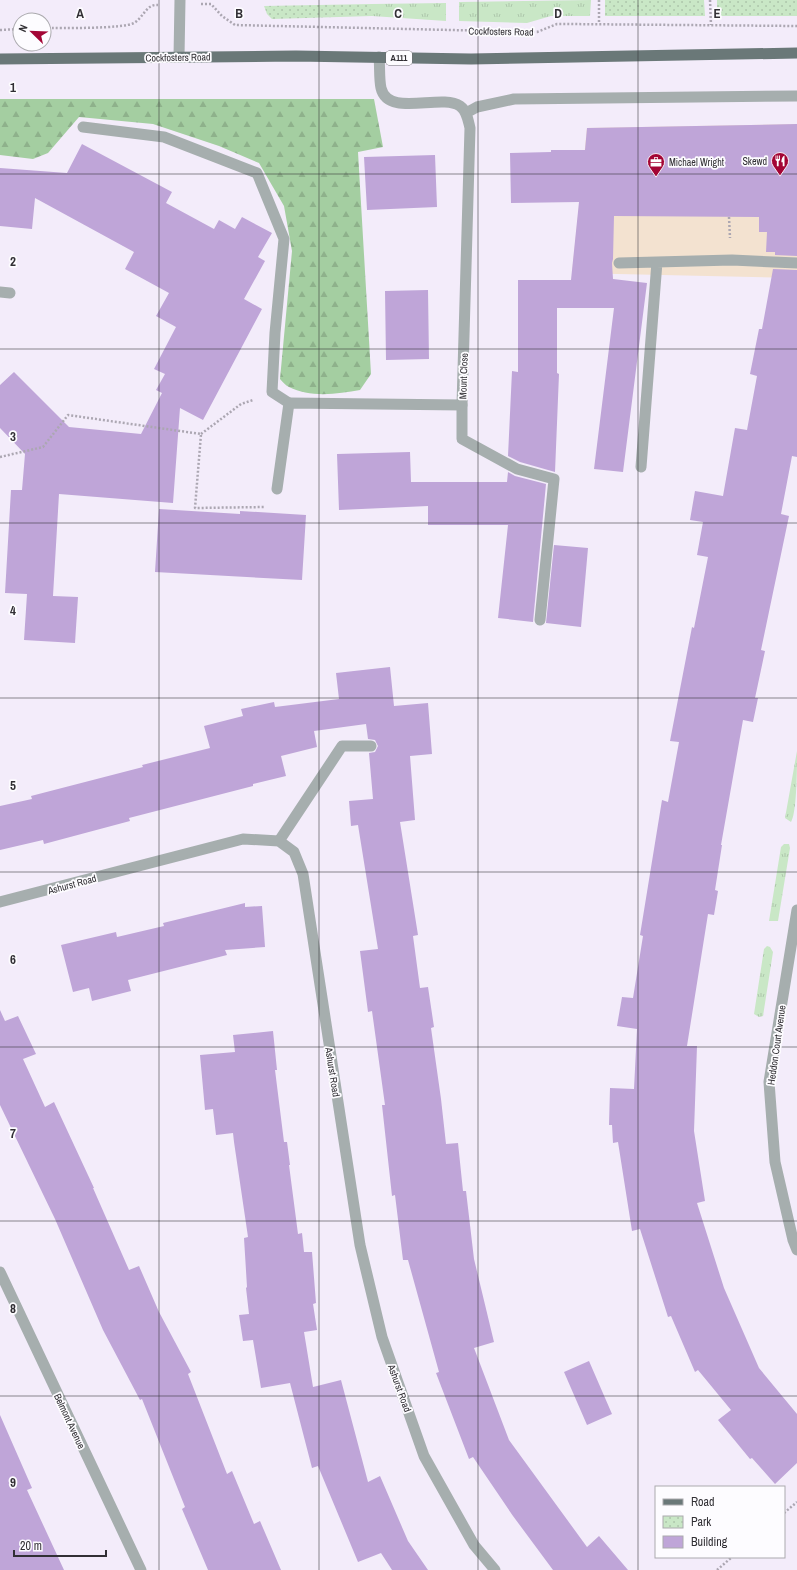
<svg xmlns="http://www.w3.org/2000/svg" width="797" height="1570" font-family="'Archivo Narrow',sans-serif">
<defs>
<pattern id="grass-tufts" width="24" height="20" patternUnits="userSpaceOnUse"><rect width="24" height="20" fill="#c9e7c6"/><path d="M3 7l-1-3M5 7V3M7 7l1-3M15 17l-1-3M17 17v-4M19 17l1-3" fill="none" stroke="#adc6ab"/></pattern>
<pattern id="forest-firs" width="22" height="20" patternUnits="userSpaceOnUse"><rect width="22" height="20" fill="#a4cea1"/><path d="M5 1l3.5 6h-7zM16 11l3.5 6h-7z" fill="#8eb18b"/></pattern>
<pattern id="park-dots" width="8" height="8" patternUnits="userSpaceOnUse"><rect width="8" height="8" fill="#c9e7c6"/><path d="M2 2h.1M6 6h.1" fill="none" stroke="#adc6ab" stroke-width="1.8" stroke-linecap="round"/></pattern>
</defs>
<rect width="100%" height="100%" fill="#f3ecfa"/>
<!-- commercial -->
<path fill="#f3e2d0" d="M797,124V278L572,273L587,128Z"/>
<!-- grass -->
<path fill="url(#grass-tufts)" d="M591,0L590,16H551L527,23L459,21V2Z
M446,3V21L372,16V4Z
M797,751C797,766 797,813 791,822L785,818Z
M784,844H789L790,848L778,921H769L781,847Z
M767,946L770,947L773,952L763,1016L759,1017L754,1014L764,949Z"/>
<!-- forest -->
<path fill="url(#forest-firs)" d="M0,99H374L383,147L358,152L371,374L360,390C338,394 310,398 289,387C286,386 283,382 280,379L292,251L284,206L259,163L219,146L153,124L79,117L48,153L33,159L0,155Z"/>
<!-- park -->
<path fill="url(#park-dots)" d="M605,0H704L705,16H605Z
M717,0H797V16H717Z
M372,4V16L272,19L267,14L264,6Z"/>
<!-- building -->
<path fill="#bfa5d8" d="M797,124V256L775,255V252H766L767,232H759V217L614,216L613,259L612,263L613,279L647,283L623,472L594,469L614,308H557V373L559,374L555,472L520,462L508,456L512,371L518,372V280H571L579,202L511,203L510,153L551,152V150H585L587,128Z
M82,144L172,192L166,203L214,229L219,220L235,229L242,217L272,233L258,257L265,261L244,299L262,309L203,420L180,408L173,503L59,494L53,596L78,597L75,643L24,640L27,594L5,593L11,490H22L25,454L0,428V385L14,372L69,427L141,434L162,393L156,390L165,374L154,369L176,327L156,316L169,293L125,269L134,252L35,198L32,229L0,226V168L67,173Z
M435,155L437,207L367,210L364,157Z
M773,269L797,270V457L792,456L781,514L789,516L761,650L765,651L755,698H758L753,722L743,720L721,845H722L715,890L718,891L714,915L708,914L687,1046H697L694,1131L705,1201L697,1203L724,1288L759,1368L797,1414V1463L775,1484L752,1458L750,1459L718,1420L731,1410L698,1370L695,1372L671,1316L668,1317L640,1229L632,1231L618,1142L613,1143L612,1125H609L610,1088L634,1089L637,1029L617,1026L622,997L633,998L643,936L640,935L662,800L668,802L679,742L670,741L692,627L694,628L708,557L697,555L703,522L690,520L695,491L723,496L735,428L747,430L757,376L750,374L759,329H762Z
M428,290L429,359L386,360L385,291Z
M410,452L411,482H507L508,472L515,476L546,484L533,622L498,618L508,525H428V506L339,510L337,454Z
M159,509L240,514V511L306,515L302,580L155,572Z
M554,545L588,548L581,627L546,623Z
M390,667L394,706L428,703L432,754L410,756L415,820L400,822L418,935L413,936L420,988L428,987L434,1027L431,1028L441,1099L446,1144L458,1143L463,1191H466L474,1259L494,1342L474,1348L509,1440L587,1547L599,1536L628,1570H553L513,1516L473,1457L469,1459L436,1373L439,1372L408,1260H403L395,1195L392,1196L382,1105H385L372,1011L368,1012L360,951L378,949L358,825L351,826L349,801L373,799L369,753L375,752L378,746L375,740L368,739L366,724L314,731L317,747L281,756L286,776L253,784V786L129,818L130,821L44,844L43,840L0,850V806L32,799L31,796L143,767L142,765L210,748L204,726L243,716L241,709L274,702L275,707L339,699L336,673Z
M245,903V907L262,906L265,947L225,950L227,955L128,980L131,991L92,1001L89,988L73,992L61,945L116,932L117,937L164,926L163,923Z
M0,1010L5,1021L18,1016L36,1054L23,1059L45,1107L54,1102L94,1188H93L129,1270L139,1266L159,1312L191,1372L188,1374L227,1474L232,1471L254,1524L260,1521L281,1570H208L182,1509L185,1507L142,1399L140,1400L103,1330L55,1219L0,1105Z
M273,1031L277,1070H275L284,1142H287L290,1165H289L298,1234L302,1233L304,1252H312L316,1303L313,1304L317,1330L304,1332L313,1387L341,1380L368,1482L380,1476L408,1541L428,1570H392L381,1553L358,1562L318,1466L312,1468L290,1383L261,1388L253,1340L243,1341L239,1315L249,1314L246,1288L247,1287L244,1238L248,1237L234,1142L233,1133L216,1135L213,1109L205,1110L200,1055L235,1052L233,1035Z
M589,1361L612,1414L587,1425L564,1372Z
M0,1415L32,1488L27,1490L64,1570H0Z"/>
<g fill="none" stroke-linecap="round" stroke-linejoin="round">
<!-- path -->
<path stroke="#aca7b2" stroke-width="2.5" stroke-dasharray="2 2" stroke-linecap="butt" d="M599,0V24
M710,0L711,25
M201,4H211L222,16L235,25L537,32L557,24H566L797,26
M44,28C60,28 123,29 134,23C144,17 146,4 158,5
M0,30L20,29
M729,217L730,238
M201,434L241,404L253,400
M0,457L43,447L68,415L201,434L195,508L265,507
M784,1513L797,1502
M717,1570L732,1557"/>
<!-- service -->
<path stroke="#a6aeae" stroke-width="11" d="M83,127L164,137L257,173L284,239L275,333L272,392L289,403
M619,263L732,260L797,263
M0,292L10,293
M462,405V439L517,469L554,479L540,620
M641,467L657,262
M279,841L342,746H371"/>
<!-- minor -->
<path stroke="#a6aeae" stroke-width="11" d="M179,57L180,0
M466,113L477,107L514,99L797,96
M277,489L289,403L462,405L470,128C468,120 467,111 460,106C441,93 388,118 381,88C379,79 380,67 379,57
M0,902L243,839L279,841L294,852L303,874L360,1245L382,1337L424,1456L474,1545L495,1570
M797,910L769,1082L775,1162L793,1240L797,1250
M0,1272L141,1570"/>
<!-- primary -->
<path stroke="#6a7878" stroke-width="11" d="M0,59L296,56L471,59L797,53"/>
</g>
<!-- grid -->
<path fill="none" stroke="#312f34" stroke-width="1" stroke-opacity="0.55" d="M159,0V1570M319,0V1570M478,0V1570M638,0V1570M0,174H797M0,349H797M0,523H797M0,698H797M0,872H797M0,1047H797M0,1221H797M0,1396H797"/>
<!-- icons -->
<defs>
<symbol id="restaurant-pin" viewBox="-11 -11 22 30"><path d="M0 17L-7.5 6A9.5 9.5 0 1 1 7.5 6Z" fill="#a30535" stroke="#fdfcff"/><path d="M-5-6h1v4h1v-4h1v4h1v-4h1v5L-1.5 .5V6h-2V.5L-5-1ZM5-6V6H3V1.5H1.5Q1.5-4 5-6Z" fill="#fff"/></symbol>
<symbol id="office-pin" viewBox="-11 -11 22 30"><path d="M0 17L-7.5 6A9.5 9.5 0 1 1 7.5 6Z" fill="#a30535" stroke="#fdfcff"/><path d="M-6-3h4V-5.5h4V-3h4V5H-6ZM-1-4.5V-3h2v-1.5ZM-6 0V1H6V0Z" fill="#fff"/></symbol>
</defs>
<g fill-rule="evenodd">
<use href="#restaurant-pin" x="770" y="151" width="20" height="27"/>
<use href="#office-pin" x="646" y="152" width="20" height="27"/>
</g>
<g text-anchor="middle" stroke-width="3.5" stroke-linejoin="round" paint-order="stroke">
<!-- shield labels -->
<rect fill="#fdfcff" stroke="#6e6c71" stroke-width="1" x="386" y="51" width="26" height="14" rx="3"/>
<g font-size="9" font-weight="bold" fill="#312f34">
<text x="399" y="61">A111</text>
</g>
<!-- street labels -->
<g font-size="10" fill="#312f34" stroke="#fdfcff">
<text transform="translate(501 31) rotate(1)" y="4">Cockfosters Road</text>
<text transform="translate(178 57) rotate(-1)" y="4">Cockfosters Road</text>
<text transform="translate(463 376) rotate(-88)" y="4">Mount Close</text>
<text transform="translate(72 884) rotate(-15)" y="4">Ashurst Road</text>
<text transform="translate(776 1045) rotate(-82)" y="4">Heddon Court Avenue</text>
<text transform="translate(333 1072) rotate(81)" y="4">Ashurst Road</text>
<text transform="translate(400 1388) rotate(70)" y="4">Ashurst Road</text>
<text transform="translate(70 1421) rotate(65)" y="4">Belmont Avenue</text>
</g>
<!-- poi labels -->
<g font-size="10" fill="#312f34" stroke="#fdfcff" text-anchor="end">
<text x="767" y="165">Skewd</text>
<text x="669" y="166" text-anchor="start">Michael Wright</text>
</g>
</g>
<g font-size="13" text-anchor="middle" font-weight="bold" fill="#312f34" stroke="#fdfcff" stroke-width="3.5" stroke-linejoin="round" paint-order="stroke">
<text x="80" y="18">A</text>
<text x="239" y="18">B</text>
<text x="398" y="18">C</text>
<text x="558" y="18">D</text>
<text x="717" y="18">E</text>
<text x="13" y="92">1</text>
<text x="13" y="266">2</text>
<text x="13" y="441">3</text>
<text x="13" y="615">4</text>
<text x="13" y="790">5</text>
<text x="13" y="964">6</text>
<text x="13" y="1138">7</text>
<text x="13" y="1313">8</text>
<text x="13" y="1487">9</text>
</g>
<!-- legend -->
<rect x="655" y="1486" width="130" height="72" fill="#fdfcff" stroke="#abaaae"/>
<rect x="663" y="1499" width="20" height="6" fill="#6a7878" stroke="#abaaae"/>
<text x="691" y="1506" font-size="12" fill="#312f34">Road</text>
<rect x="663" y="1516" width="20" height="12" fill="url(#park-dots)" stroke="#abaaae"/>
<text x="691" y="1526" font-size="12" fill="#312f34">Park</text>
<rect x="663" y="1536" width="20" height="12" fill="#bfa5d8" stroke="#abaaae"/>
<text x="691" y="1546" font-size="12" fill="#312f34">Building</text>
<!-- north arrow -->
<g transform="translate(32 32) rotate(293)"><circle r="19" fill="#fdfcff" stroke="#abaaae"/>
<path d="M0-3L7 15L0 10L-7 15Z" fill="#a30535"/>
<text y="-6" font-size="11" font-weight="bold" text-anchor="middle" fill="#312f34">N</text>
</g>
<!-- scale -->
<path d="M14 1550v6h92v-6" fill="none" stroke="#312f34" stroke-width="2"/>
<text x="20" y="1550" font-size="12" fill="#312f34" stroke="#fdfcff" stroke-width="3" paint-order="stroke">20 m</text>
</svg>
